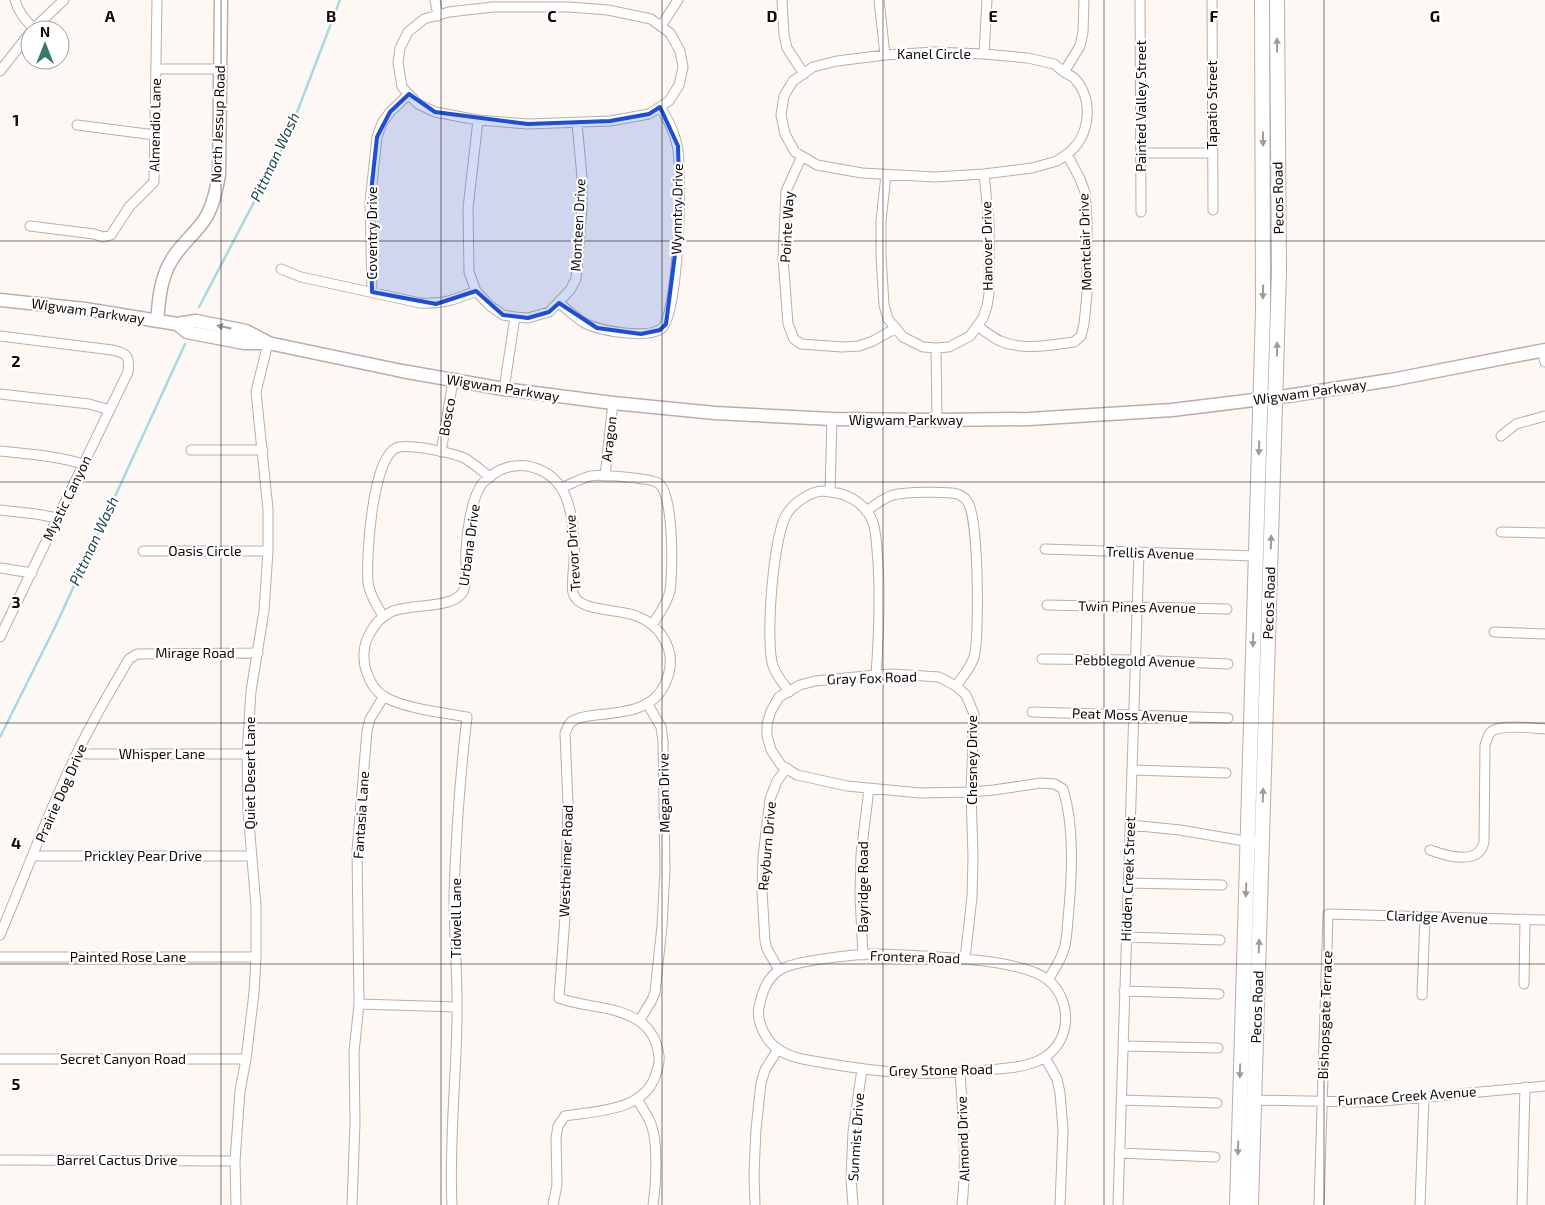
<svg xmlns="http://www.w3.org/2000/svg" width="1545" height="1205" font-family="'Exo 2',sans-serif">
<rect width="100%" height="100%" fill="#fef8f5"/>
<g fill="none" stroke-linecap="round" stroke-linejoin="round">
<!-- stream -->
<path stroke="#a7d9de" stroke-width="2.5" d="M199,307L286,141L340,0
M0,737L56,625L185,344"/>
<defs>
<path id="street" d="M15,0C18,12 25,19 33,28
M435,0L438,16
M782,0L784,35L787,48L804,74
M879,0L885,55
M1140,0L1141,212
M1212,0L1213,210
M493,7H569L608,10L651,19L670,33L680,51L683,67L679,85L669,101L649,114L610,121L528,124L478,120L435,112L418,104L402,87L398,63L400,48L408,32L424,19L449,12Z
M661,26L678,0
M32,30L64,0
M984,54L987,0
M156,69H220
M0,71L30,33
M1064,72L1054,64L1028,58L984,54L934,52L885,55L837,61L813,67L793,81L784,96L781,115L785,134L795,152L817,165L862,173L935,177L984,174L1032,168L1057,161L1067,154
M478,120L468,208L469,272L476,291L489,305L503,315L515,317L528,318L549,312L570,290L576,279L582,208V177L577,123
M77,125L155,135
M1142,153H1213
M802,156L786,191L783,258L788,324L794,339L801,344L842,347L859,346L873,341L896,328
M886,175L881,221V256L884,305L888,319L903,337L923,347L936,348L949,347L970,336L983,318L987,306L989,294V222L984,174
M30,226L94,234L103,237L111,235L129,207L154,182L157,0
M281,269L301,277L420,303C444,304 454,300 476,291
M372,292L370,202L377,137L382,123L390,112L409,94
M559,303C567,309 575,317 583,322C598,331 646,339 661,329C679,317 683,169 677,145C674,131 668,119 660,107
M977,326C985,331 992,337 1000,341C1023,351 1051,345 1074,342L1081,336L1084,324L1087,294V219L1085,192L1080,179L1067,154C1090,138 1095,99 1074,78C1072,76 1067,74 1064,72L1080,46L1083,32L1084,0
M0,336L112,350C127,353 130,356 128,372L0,637
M936,348L937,420
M1542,351L1545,362
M504,389L515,317
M0,394L89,404L110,410
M1501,436L1516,424L1545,416
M191,450H263
M0,451C28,454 57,456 83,464
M441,452L453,381
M605,476L613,403
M561,488C571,484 580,479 590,476C599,474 650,478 658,483C674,492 673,573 670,591C667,604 659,614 652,625
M830,492L832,419
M0,510L36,514L58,518
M866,511C874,506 883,498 893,495C905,492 946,491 958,494C960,495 965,498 967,501C979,516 979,630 975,653C973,665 963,676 956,686
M1501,532L1545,533
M1045,549L1255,556
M143,551H268
M0,568L32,573
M1047,605L1227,609
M383,617C378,606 369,595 368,582C366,558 372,459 396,448C407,443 455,453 466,459C474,464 482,471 490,477
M1494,632L1545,634
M1042,659L1136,660L1228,664
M789,692C784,684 776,675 773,666C765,642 773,532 788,512C795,502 810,492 822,491C827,491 833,493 837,493C852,496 866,506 872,520C876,529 876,540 877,550C881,592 879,633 876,675
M1032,712L1228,718
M77,754H247
M1132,770L1226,773
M1130,825L1180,830L1262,844
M1430,850C1446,856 1479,866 1484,842L1485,746C1487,740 1487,735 1492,731C1503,724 1532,728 1545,729
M34,856H252
M1128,883L1222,885
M0,935C30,864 56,790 93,722C104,701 117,680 129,659L137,654L258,653
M1127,937L1220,940
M863,955L860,896L861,854L869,789
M0,957H256
M965,959L972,897L973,857L971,792L974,714L966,695L956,686L939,677L893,674L876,675L815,681L800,685L779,697L771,711L767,724V736L771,750L781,765L797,775L847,786L920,793L971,792L994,790L1041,783L1055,784L1063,789C1075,828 1072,878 1068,919C1067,929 1067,940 1064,949C1061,960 1054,970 1048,980C1072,1000 1072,1039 1045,1057L1057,1079L1060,1093L1063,1130L1060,1205
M779,970L767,949L765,941L762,891L763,856L770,799L777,781L787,768
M1524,984L1525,919
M1124,991L1219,994
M1422,995L1425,917
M359,1004L457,1007
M639,1021L652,1000L655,992L662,926L665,870L663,741L661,727L647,703
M1123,1046L1218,1048
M1045,1057C1028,1068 1006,1068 987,1070C962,1072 936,1074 911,1073C882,1072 853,1068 825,1063C809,1060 792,1059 778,1049C766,1041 756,1022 759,1007C762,993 766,980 778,971C793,960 858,954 878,954C887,954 896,955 905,955C939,957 1022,959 1048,980
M0,1059H246
M960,1072C963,1116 967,1160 962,1205
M637,1099C642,1108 649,1117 652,1127C658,1145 656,1185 653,1205
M1121,1100L1217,1103
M1251,1100L1357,1102L1383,1101L1545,1086
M1119,1153L1215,1157
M0,1160L235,1161
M236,1205L235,1161L240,1091L246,1059L254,993L256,957V906L248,811L247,754L251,691L264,611L268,551V509L256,392L268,343
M352,1205L355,1122L354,1052L359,1004L357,851L367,731L370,719L384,696
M452,1205C449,1143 456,1081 457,1020C458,978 454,936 454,895C456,835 460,776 467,717C445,713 403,708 385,697C376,692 370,682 367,673C362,660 363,645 370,633C376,623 381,617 391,612C409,603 458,610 464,589C468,576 465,563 466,550C467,532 471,499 482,484C484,481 488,479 491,476C500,468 515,464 527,466C560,472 570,498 573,529C574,539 575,549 574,559C574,567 571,586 573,593C575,600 582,604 588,606C602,610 617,611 630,614C660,622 678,650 667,679C656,711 624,712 596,715C588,716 577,717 571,722C568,725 567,729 565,733L568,804L565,917L559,998C585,1008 615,1005 639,1021C651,1029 657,1041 659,1056C660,1062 658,1067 656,1074C645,1111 597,1111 565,1116L558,1126L556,1138L557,1185L553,1205
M755,1205L754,1174L756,1129L761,1083L765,1070L778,1049
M853,1205L851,1179L853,1132L862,1069
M1118,1205L1139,552
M1319,1205L1328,914L1545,920
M1420,1205L1424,1098
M1522,1205L1525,1087"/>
<path id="secondary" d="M0,300L85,309L177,324L196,321L246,331L267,342
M157,321C159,300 160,280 171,261C180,245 195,234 205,219C213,206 216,191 219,175L221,0
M177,324L187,332L244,343H268L402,371L504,389L613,403L715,413L832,419L937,420L1029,419L1172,410L1287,396L1391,380L1545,350"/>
<path id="primary" d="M1237,1205L1263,310L1262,0
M1251,1205L1279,272L1277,0"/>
</defs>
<!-- street casing -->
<use href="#street" stroke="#bcada7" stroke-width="11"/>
<!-- secondary casing -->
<use href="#secondary" stroke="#bcada7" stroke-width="15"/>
<!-- primary casing -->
<use href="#primary" stroke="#bcada7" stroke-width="16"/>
<!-- street -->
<use href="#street" stroke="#fff" stroke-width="9"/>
<!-- secondary -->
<use href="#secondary" stroke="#fff" stroke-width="12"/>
<!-- primary -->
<use href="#primary" stroke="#fff" stroke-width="14"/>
</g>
<!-- one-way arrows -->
<defs><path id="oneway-solid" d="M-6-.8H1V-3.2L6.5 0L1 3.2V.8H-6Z" transform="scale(1.25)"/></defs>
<g fill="#9f9d9c">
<use href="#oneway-solid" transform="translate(1277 45) rotate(-90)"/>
<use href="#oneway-solid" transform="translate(1263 139) rotate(90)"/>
<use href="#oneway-solid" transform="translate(1263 292) rotate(91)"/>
<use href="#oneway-solid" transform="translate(224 327) rotate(-168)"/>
<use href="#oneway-solid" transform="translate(1277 349) rotate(-89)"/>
<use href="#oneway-solid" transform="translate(1259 448) rotate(92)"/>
<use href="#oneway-solid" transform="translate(1271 542) rotate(-88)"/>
<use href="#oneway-solid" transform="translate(1253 640) rotate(92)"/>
<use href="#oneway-solid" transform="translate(1263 795) rotate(-88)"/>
<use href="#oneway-solid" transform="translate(1246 890) rotate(92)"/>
<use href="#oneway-solid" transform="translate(1259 946) rotate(-88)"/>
<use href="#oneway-solid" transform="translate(1240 1071) rotate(92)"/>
<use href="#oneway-solid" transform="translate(1238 1148) rotate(92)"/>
</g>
<!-- marked area -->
<path fill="#1d4ed8" fill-opacity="0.2" stroke="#1d4ed8" stroke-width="4" stroke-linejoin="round" d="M409,94L435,112L528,124L610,121L649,114L660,107L678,146L680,216L666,324L660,330L641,334L597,328L559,303L549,312L528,318L503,315L476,291L436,304L372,292L370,202L377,137L390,112Z"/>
<!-- grid -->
<path fill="none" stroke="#0f0a08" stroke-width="1" stroke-opacity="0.55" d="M221,0V1205M441,0V1205M662,0V1205M883,0V1205M1104,0V1205M1324,0V1205M0,241H1545M0,482H1545M0,723H1545M0,964H1545"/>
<g text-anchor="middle" stroke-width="4.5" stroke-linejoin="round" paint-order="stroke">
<!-- street labels -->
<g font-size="14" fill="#0f0a08" stroke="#fff">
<text x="934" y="59">Kanel Circle</text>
<text transform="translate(1212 105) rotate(-90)" y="5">Tapatio Street</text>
<text transform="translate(1141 106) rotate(-90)" y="5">Painted Valley Street</text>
<text transform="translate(218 124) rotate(-88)" y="5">North Jessup Road</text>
<text transform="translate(155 125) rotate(-89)" y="5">Almendio Lane</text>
<text transform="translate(1278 198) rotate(-91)" y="5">Pecos Road</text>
<text transform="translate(677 209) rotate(-89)" y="5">Wynntry Drive</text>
<text transform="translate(578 225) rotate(-87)" y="5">Monteen Drive</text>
<text transform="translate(787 227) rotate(-87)" y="5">Pointe Way</text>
<text transform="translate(372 233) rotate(-90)" y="5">Coventry Drive</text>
<text transform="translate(1085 242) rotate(-92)" y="5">Montclair Drive</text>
<text transform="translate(987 246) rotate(-91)" y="5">Hanover Drive</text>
<text transform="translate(88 311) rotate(8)" y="5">Wigwam Parkway</text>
<text transform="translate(503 388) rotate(9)" y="5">Wigwam Parkway</text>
<text transform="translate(1310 392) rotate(-8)" y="5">Wigwam Parkway</text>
<text transform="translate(447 417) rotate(-80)" y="5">Bosco</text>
<text x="906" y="425">Wigwam Parkway</text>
<text transform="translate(609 439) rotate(-83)" y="5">Aragon</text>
<text transform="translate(67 498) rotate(-64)" y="5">Mystic Canyon</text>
<text transform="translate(469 545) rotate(-82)" y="5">Urbana Drive</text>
<text x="205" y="556">Oasis Circle</text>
<text transform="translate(573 553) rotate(-94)" y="5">Trevor Drive</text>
<text transform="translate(1150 553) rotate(2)" y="5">Trellis Avenue</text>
<text transform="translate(1269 603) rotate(-88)" y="5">Pecos Road</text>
<text transform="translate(1137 607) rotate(1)" y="5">Twin Pines Avenue</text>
<text x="195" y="658">Mirage Road</text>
<text transform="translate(1135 661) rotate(1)" y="5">Pebblegold Avenue</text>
<text transform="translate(872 678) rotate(-2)" y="5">Gray Fox Road</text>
<text transform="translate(1130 715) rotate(2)" y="5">Peat Moss Avenue</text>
<text x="162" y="759">Whisper Lane</text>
<text transform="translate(972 760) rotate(-90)" y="5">Chesney Drive</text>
<text transform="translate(250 773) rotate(-90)" y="5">Quiet Desert Lane</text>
<text transform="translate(61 793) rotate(-66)" y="5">Prairie Dog Drive</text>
<text transform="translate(664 793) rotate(-91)" y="5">Megan Drive</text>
<text transform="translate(361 815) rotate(-86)" y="5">Fantasia Lane</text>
<text transform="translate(767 846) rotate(-85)" y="5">Reyburn Drive</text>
<text x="143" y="861">Prickley Pear Drive</text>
<text transform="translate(566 861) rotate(-88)" y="5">Westheimer Road</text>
<text transform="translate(1128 879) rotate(-88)" y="5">Hidden Creek Street</text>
<text transform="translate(863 887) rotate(-90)" y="5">Bayridge Road</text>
<text transform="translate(1437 917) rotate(2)" y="5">Claridge Avenue</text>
<text transform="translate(456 918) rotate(-90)" y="5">Tidwell Lane</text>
<text x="128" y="962">Painted Rose Lane</text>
<text transform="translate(915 957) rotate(2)" y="5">Frontera Road</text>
<text transform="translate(1257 1007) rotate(-88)" y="5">Pecos Road</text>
<text transform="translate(1325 1015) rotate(-88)" y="5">Bishopsgate Terrace</text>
<text x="123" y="1064">Secret Canyon Road</text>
<text transform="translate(941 1070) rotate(-1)" y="5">Grey Stone Road</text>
<text transform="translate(1407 1096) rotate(-4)" y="5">Furnace Creek Avenue</text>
<text transform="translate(856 1137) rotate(-86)" y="5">Sunmist Drive</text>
<text transform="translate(963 1139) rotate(-92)" y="5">Almond Drive</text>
<text x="117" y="1165">Barrel Cactus Drive</text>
</g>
<!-- water labels -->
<g font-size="15" font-style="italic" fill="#1c494d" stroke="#fff">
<text transform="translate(275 157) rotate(-65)" y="5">Pittman Wash</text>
<text transform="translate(94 541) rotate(-65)" y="5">Pittman Wash</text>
</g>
</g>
<g font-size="16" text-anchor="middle" font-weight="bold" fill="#0f0a08" stroke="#fff" stroke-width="4.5" stroke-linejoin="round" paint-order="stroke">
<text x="110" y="22">A</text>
<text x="331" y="22">B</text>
<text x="552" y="22">C</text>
<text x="772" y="22">D</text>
<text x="993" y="22">E</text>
<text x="1214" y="22">F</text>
<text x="1435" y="22">G</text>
<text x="16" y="126">1</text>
<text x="16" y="367">2</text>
<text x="16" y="608">3</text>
<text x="16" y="849">4</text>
<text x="16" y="1090">5</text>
</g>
<!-- north arrow -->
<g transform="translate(45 45)"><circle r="24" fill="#ffffff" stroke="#9f9d9c"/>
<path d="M0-4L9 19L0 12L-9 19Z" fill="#37796a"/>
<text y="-8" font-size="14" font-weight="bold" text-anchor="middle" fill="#0f0a08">N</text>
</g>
</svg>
